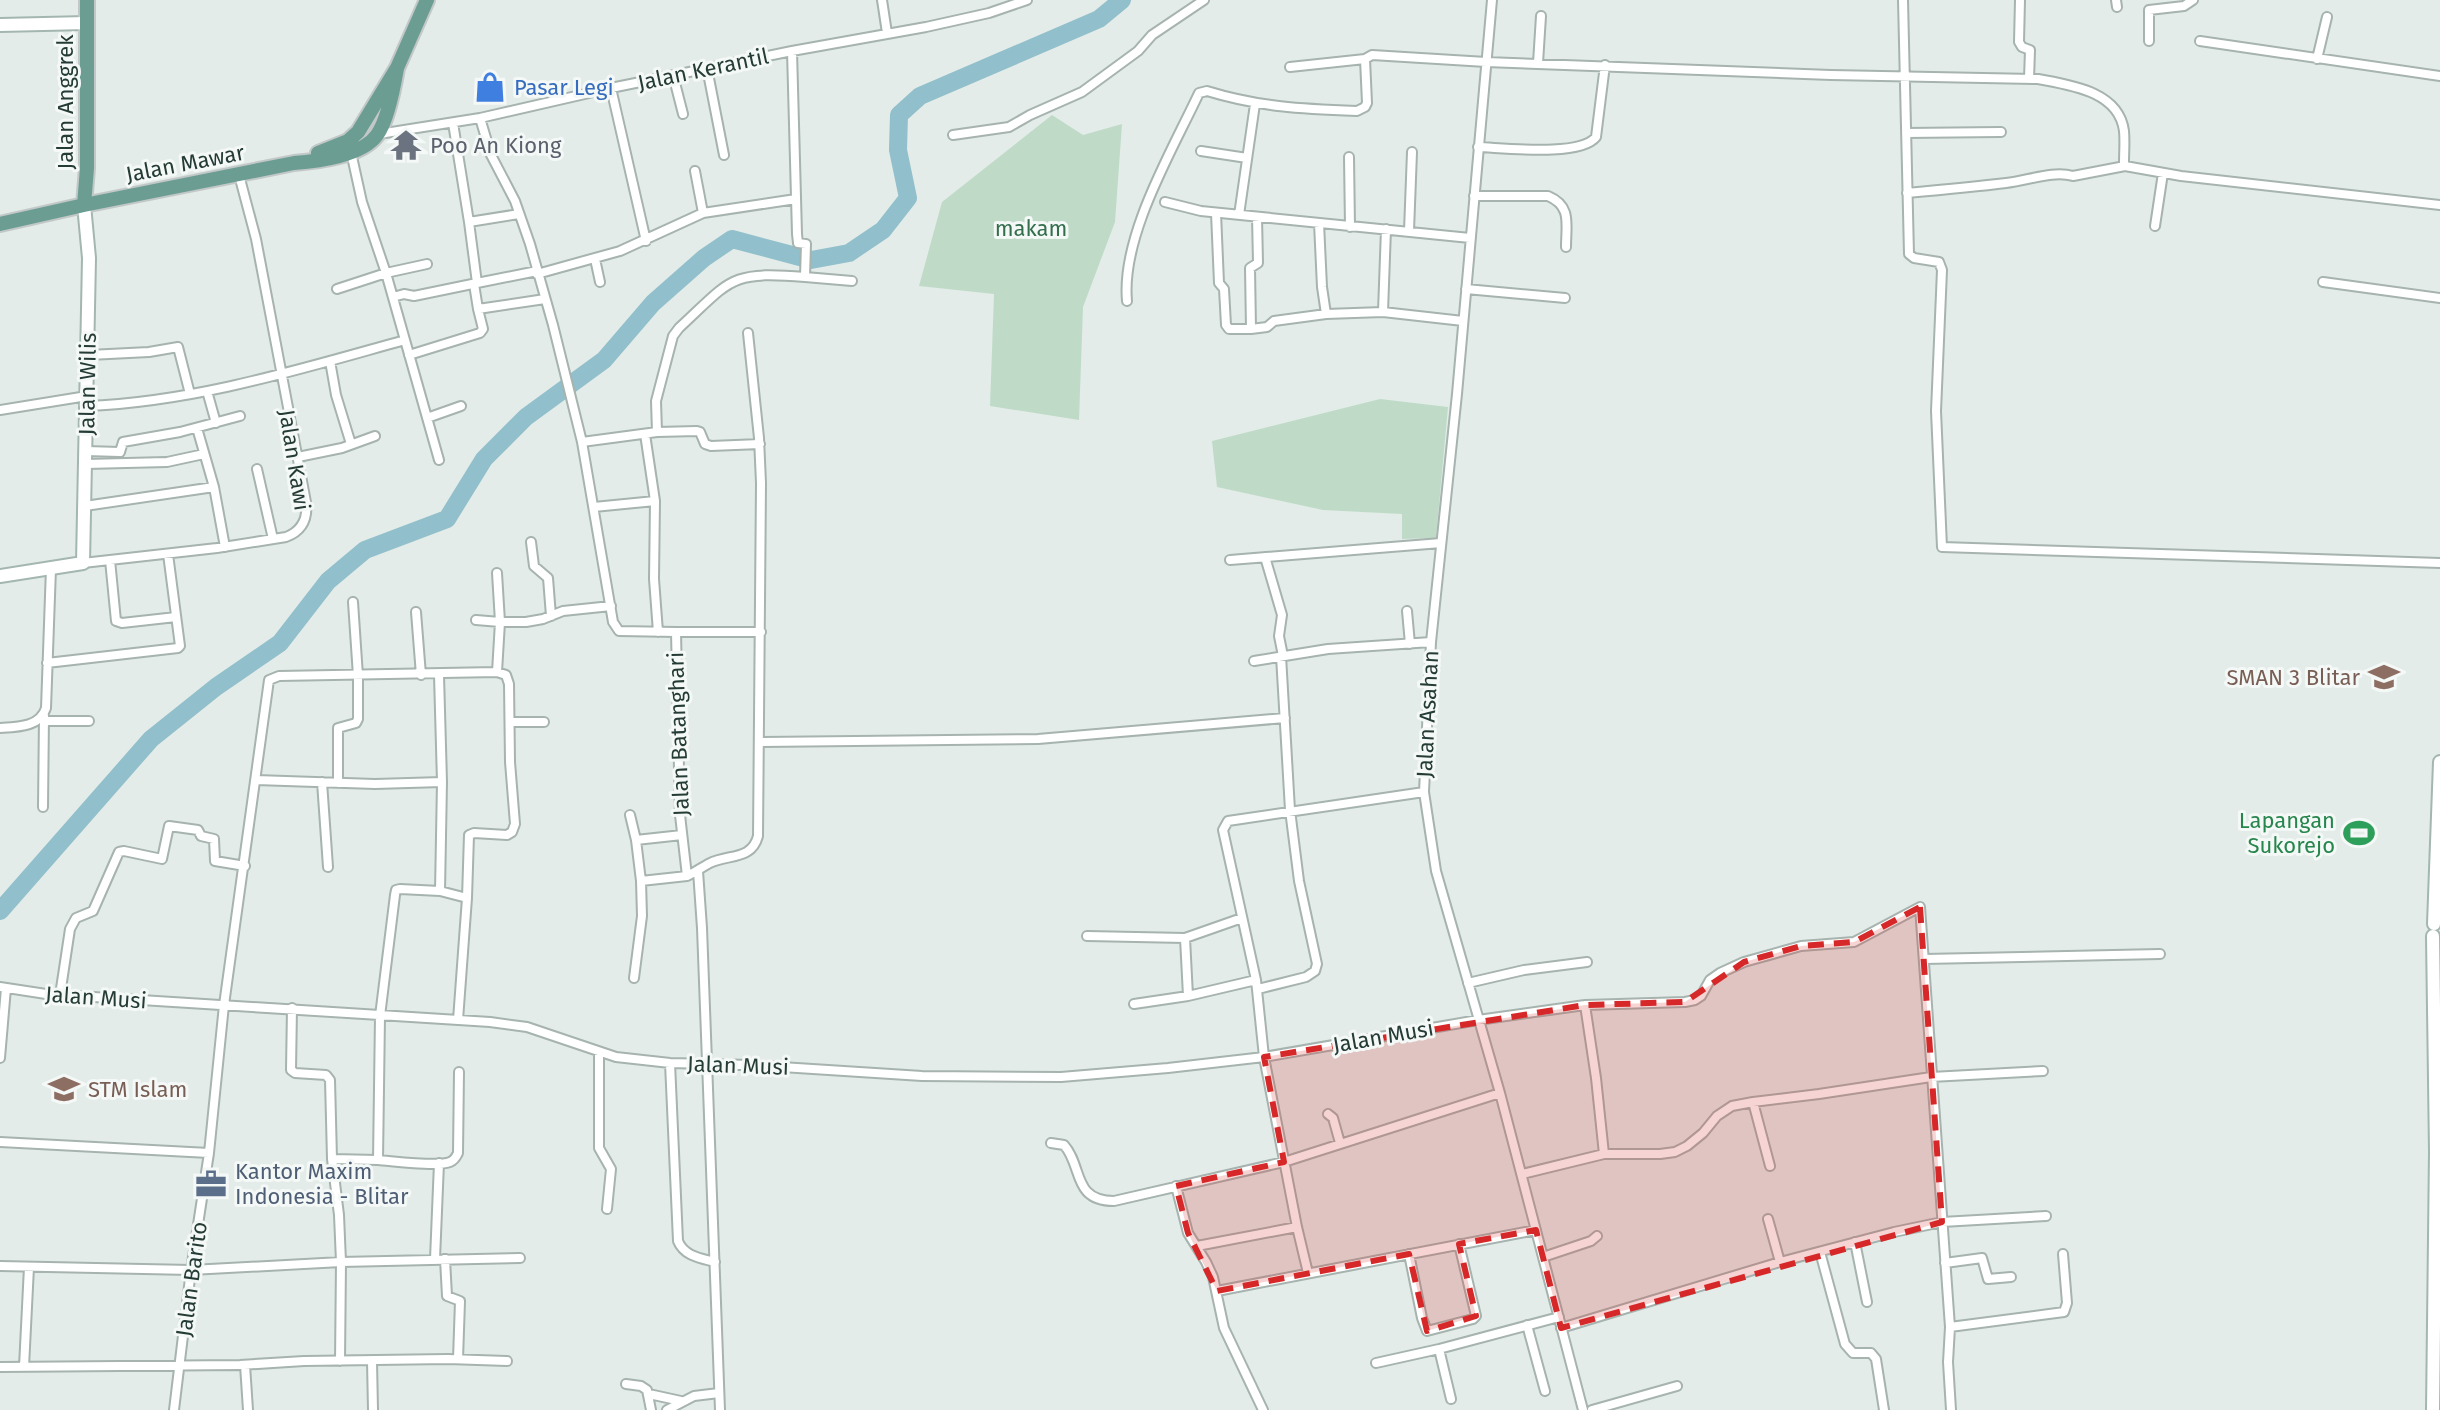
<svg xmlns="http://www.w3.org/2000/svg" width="2440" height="1410" font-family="'Fira Sans',sans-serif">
<rect width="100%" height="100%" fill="#e3ece8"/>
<!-- green -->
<path fill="#bfdbc8" d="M1052,115L1083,135L1122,124L1115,222L1083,307L1079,420L990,406L994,294L919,286L942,202Z
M1380,399L1448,407L1436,538L1402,539V514L1323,510L1217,487L1212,441Z"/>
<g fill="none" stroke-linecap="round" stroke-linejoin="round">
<!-- river -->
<path stroke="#91bfcb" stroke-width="18" d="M0,911L151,739L216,687L280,643L328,581L365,550L447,519L484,459L526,417L604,360L653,303L704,258L732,239L811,260L849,253L883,230L908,198L898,150L899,115L920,96L1099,19L1122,0"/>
<defs>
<path id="minor" d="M882,0L887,33
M1492,0L1457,394L1431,642L1424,792L1436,871L1500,1093L1583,1410
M1903,0L1909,254L1914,258L1939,262L1942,270L1936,411L1942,547L2440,563
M2020,0L2019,42L2022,47L2030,50L2029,79
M2116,0L2117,7
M2149,41V10L2184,6L2193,0
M2200,41L2440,76
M2317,59L2327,17
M1538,63L1541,16
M1290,67L1365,59
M707,68L724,155
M673,75L683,114
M611,88L646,241
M480,118L491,155L515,201L530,244L553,325L582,442L613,622L619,631L676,632L680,815L687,876C696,872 702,867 710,863C729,854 752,860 758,836L761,483L759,438L748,333
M453,123L469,222L519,214
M1906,133L2001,132
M379,134L480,118L611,88L792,51L926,27L989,13L1027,0
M953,135L1009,127L1030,115L1082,92L1138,51L1152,35L1204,0
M1478,147C1505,148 1580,157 1596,137L1605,65
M1201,151L1247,158
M351,152L362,202L386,273L439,460
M1349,157L1350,227
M695,171L703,213
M1907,193C1940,190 1973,187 2006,183C2027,181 2053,170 2073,176L2125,166L2181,176L2440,205
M1474,196H1548C1572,206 1566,224 1566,247
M1165,202L1201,211L1470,238
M1216,213L1219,283L1224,289L1226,325L1229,329H1251
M1239,215L1255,104
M1257,217L1258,263L1250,268L1251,329L1267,327L1274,321L1326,314L1383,312L1386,229
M469,222L477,283L537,271
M1319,223L1322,287L1326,314
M2155,226L2163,173
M1409,231L1412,152
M595,259L600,282
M537,274L620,251L703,213L796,199
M805,277L852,281
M2323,282L2440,298
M474,284L478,309
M337,289L386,273L427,264
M1466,289L1565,298
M393,297L404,294L414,296L477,283
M1127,301C1121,236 1172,151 1199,93L1207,91C1259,107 1302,109 1357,111L1365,107L1367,103L1365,59L1372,55L1486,62L1831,75L2038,79C2070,85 2119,91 2124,131C2125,141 2124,153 2124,163L2125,166
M1383,312L1463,321
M89,355L149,352L178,347L190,394
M409,355L480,333L483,329L478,309L545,299
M330,361L336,395L351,444
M207,391L216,423
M86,406C195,402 300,369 405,340
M0,410L87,396
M427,418L461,406
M197,428L214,487
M657,432L656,401L673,336L679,328C732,279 729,271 805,277L806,244L798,243L797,234L792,51
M645,434L655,501L654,579L658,632
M582,442L657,432L697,431L700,432L705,444L711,446L760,444
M86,451L120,452L123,442L180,432L240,416
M298,457L342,448L375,436
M86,464L167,462L204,454
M257,469L273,539
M85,506L214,487L225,547
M594,507L655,501
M531,542L534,566L548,578L551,616
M1265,557L1282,615L1279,636L1283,656
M110,560L116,621L122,623L176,617
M1230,560L1441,543
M83,563L217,548L286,537C302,531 308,519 306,502L256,239L239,175
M1407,611L1410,644
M416,612L421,675
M476,620L500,622L497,573
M676,632H761
M1254,661L1328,649L1431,642
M47,663L178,648L180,646L168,554
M439,675L442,782L440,891L400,889L396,890L395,895L380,1016L378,1160C393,1161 438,1167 450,1162C455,1160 456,1157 458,1153L459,1072
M44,721H89
M510,722H544
M0,728C18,727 40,727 46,708L51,568
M759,742L1038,739L1285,718
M256,780L375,784L442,782
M322,782L328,867
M338,783V728L356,723L358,719V676L353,602
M43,807L44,716
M630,815L636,840L641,881L687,876
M636,840L682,835
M698,871L702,928L720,1410
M440,891L467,898L458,1020
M467,898L469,835L474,833L507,835L512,832L515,824L510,762L509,684L506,675L497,672
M1087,936L1185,938L1242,918
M1185,938L1188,996
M1924,959L2160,954
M634,978L642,916L641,881
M1468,983L1524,970L1587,962
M0,987L46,994L490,1022L527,1027L616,1057L670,1063L751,1065L922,1076L1061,1077L1168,1068L1264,1057L1478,1020L1585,1005L1685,1002L1695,1000L1701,996L1710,980L1720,973L1744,962L1801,946L1854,942L1920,907L1950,1327L1948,1362L1951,1410
M1258,989L1306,977L1315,971L1317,964L1299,881L1290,810L1281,656
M60,995L70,929L76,918L93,911L119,852L124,851L162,859L169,826L198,830L201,836L214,839L215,861L245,866
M1134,1004L1188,996L1256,980
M1585,1005L1596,1078L1604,1154
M292,1008L291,1070L295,1073L326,1075L330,1080L332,1159L339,1215L341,1262L340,1361
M599,1052V1148L611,1169L607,1209
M0,1058L6,988
M670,1063L678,1241C684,1256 700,1258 715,1262
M1753,1102L1770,1166
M1328,1114L1333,1118L1340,1143
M0,1142L209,1153
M1051,1143L1064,1145C1083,1166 1072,1201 1114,1201L1284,1162L1500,1093
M332,1159L378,1160
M1522,1174L1604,1154H1660L1675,1152L1687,1146L1703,1133L1717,1116L1732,1106L1753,1102L1819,1094L1931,1077L2043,1071
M1176,1186L1188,1233L1206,1262L1213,1277L1224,1328L1263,1410
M1768,1219L1780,1262
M1855,1242L1867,1302
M1197,1246L1297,1227
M1820,1252L1845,1344L1853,1353H1871L1876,1359L1884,1410
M1409,1254L1422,1318L1427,1331L1473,1319L1476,1316L1459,1244
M1543,1257L1591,1241L1597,1236
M435,1259L439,1163
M445,1259L447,1296L460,1301L458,1359
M1945,1263L1982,1258L1988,1279L2011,1277
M0,1266L191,1270L341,1262L520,1258
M1308,1273L1297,1227L1264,1057L1256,980L1223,830L1228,821L1424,792
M1217,1291L1536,1230
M1527,1325L1545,1391
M1950,1327L2064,1312L2067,1303L2063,1254
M1561,1328L1780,1262L1894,1232L1942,1222L2046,1216
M1439,1349L1451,1399
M372,1361L373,1410
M1376,1363L1439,1349L1559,1317
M245,1365L248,1410
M0,1367L240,1365L304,1361L448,1359L507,1361
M24,1367L29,1267
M626,1384L641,1386L647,1390L651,1410
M649,1394L681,1401
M174,1410L191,1270L209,1153L224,1005L269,680L279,676L497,672L500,622H526L543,619L563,611L611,606
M667,1410L694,1396L719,1393
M1592,1410L1677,1386"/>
<path id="secondary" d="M0,25L87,23
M0,576L83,563L89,258L84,205
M2434,924L2440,762
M2433,1410L2436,1152L2433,936"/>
<path id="primary" d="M318,153L348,141L358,132L397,68L427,0
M84,205L87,168V0
M0,224L84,205L294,163C318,161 362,156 377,135C388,120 394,86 397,68"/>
</defs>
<!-- minor casing -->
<use href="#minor" stroke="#a6b3af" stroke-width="12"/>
<!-- secondary casing -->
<use href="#secondary" stroke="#a3b6b0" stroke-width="16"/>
<!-- primary casing -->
<use href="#primary" stroke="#c2c8c7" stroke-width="18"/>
<!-- minor -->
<use href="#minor" stroke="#fff" stroke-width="8"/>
<!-- secondary -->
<use href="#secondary" stroke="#fff" stroke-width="12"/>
<!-- primary -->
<use href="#primary" stroke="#6c9d93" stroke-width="14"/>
</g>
<!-- marked area -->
<path fill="#d62828" fill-opacity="0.2" stroke="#d62828" stroke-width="6" stroke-dasharray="16 10" stroke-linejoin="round" d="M1920,907L1942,1222L1561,1328L1536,1230L1459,1244L1476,1316L1427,1331L1409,1254L1217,1291L1188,1233L1176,1186L1284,1162L1264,1057L1585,1005L1685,1002L1744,962L1801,946L1854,942Z"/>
<!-- icons -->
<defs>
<symbol id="shop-bare" viewBox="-9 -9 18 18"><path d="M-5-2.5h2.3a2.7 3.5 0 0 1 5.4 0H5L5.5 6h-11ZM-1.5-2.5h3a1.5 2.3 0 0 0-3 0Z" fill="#3f7fe0" stroke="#f4f8f6" stroke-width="2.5" paint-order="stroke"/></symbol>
<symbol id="temple-bare" viewBox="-9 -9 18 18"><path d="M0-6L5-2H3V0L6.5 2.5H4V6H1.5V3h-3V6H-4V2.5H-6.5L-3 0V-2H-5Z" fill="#6b7280" stroke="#f4f8f6" stroke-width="2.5" paint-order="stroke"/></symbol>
<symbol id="school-bare" viewBox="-9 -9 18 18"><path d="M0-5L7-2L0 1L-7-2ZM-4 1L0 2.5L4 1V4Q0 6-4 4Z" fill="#8d6e63" stroke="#f4f8f6" stroke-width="2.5" paint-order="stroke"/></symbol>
<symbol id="stadium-bare" viewBox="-9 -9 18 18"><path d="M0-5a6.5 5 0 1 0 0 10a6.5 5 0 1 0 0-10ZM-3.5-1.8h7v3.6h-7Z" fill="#2e9e5b" stroke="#f4f8f6" stroke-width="2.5" paint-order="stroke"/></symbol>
<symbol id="office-bare" viewBox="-9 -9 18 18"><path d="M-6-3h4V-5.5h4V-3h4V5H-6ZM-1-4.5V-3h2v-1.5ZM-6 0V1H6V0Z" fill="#5c6f8a" stroke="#f4f8f6" stroke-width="2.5" paint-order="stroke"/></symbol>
</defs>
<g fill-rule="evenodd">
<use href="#shop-bare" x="468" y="65" width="44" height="44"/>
<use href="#temple-bare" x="384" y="123" width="44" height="44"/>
<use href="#school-bare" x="2362" y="655" width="44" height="44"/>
<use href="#stadium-bare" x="2337" y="811" width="44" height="44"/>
<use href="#school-bare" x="42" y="1067" width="44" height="44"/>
<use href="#office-bare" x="189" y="1162" width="44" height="44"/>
</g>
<g text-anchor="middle" stroke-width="6" stroke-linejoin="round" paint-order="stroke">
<!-- street labels -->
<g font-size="22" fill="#253b36" stroke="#f4f8f6">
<text transform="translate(703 69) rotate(-12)" y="8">Jalan Kerantil</text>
<text transform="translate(65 102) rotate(-90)" y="8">Jalan Anggrek</text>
<text transform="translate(185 163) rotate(-11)" y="8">Jalan Mawar</text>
<text transform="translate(87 384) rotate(-89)" y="8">Jalan Wilis</text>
<text transform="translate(295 460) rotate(81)" y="8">Jalan Kawi</text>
<text transform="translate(1427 714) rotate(-87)" y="8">Jalan Asahan</text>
<text transform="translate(678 734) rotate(-92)" y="8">Jalan Batanghari</text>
<text transform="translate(96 997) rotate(4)" y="8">Jalan Musi</text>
<text transform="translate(1383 1036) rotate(-10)" y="8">Jalan Musi</text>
<text transform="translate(738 1065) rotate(2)" y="8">Jalan Musi</text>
<text transform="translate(191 1279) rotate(-82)" y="8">Jalan Barito</text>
</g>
<!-- shop labels -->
<g font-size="22" fill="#366cbe" stroke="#f4f8f6" text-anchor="start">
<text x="514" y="95">Pasar Legi</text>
</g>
<!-- worship labels -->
<g font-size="22" fill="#5b616d" stroke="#f4f8f6" text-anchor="start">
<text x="430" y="153">Poo An Kiong</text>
</g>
<!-- park labels -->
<g font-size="22" fill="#336e4d" stroke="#f4f8f6">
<text x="1031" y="236">makam</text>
</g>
<!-- education labels -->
<g font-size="22" fill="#785e54" stroke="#f4f8f6" text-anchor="end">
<text x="2360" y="685">SMAN 3 Blitar</text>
<text x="88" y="1097" text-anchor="start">STM Islam</text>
</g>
<!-- leisure labels -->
<g font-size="22" fill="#27864d" stroke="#f4f8f6" text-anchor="end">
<text x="2335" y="828">Lapangan<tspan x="2335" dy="25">Sukorejo</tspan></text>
</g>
<!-- service labels -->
<g font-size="22" fill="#4e5e75" stroke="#f4f8f6" text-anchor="start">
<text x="235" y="1179">Kantor Maxim<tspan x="235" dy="25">Indonesia - Blitar</tspan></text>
</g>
</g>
</svg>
